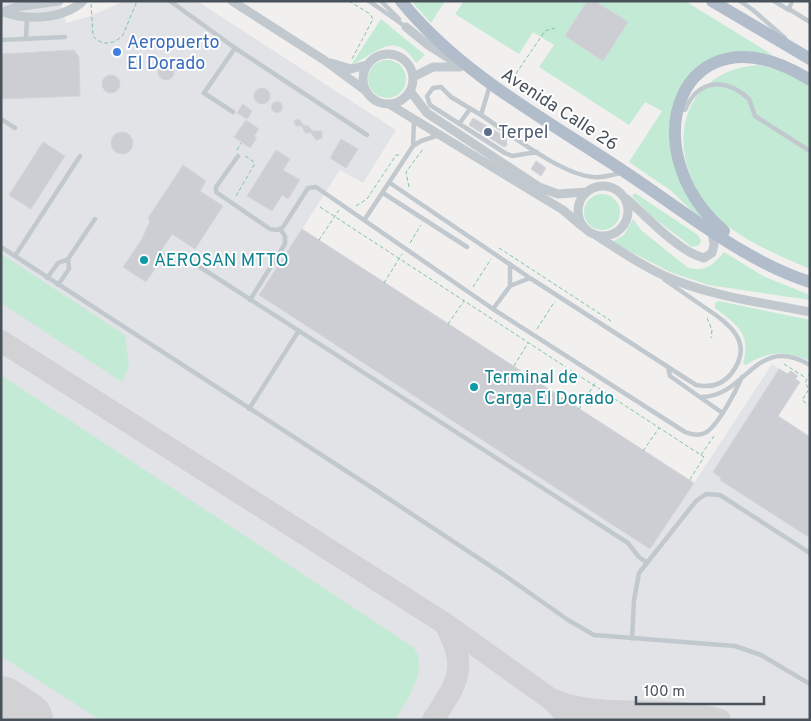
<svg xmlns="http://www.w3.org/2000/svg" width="811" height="721" font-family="Overpass,sans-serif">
<rect width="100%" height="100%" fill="#f2f0ef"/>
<!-- airport -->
<path fill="#e2e3e6" d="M1,1H60L66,23L88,17L124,1L140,3L141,1H197L396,130L363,183L340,170L302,229L694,483L772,364L800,382L778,416L810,437V720H1Z"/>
<!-- green -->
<path fill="#c3ead4" d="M411,1H445L431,23Z
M464,1H685L773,55L745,52L732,53L676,101L669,125V138L675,169L685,193L711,229L670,190L629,162L662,111L645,102L629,125L539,67L554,45L533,32L519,54L455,14Z
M381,19L425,55L416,63C394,28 375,55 351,65Z
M368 79a19 19 0 1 1 38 0a19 19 0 1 1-38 0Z
M759,65L790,73L810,86V269C774,254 732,236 706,206C701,200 698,192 695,186C666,128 693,69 759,65Z
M635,193L698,235L701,241L699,245L692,247L650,215L632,196Z
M584 212a18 18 0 1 1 36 0a18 18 0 1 1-36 0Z
M633,219L641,230L687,267C705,273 713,265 724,252L765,277L810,295V300L708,285L670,272L612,242L624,235Z
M1,254L125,335L129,367L122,382L1,303Z
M719,301L810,320V361C786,350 768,351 746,365L743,363C752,334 736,324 715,308V303Z
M1,375L413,647C430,668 407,700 395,720H100L1,656Z"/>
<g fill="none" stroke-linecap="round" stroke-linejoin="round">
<!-- taxiway -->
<path stroke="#d2d2d4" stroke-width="22" d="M1,341L444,623L552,700L571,720
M553,700C605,721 666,703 720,720
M433,720C458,681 469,668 445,624"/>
<!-- runway -->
<path stroke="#d2d2d4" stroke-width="58" d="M1,705L24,720"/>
</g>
<!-- building -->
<path fill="#cdced3" stroke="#d4d5da" d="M587,1H595L628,22L603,61L565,36Z
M74,50L79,57L80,96L1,99V54Z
M158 72a8 8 0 1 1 16 0a8 8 0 1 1-16 0Z
M102 84a9 9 0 1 1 18 0a9 9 0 1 1-18 0Z
M254 96a8 8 0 1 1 16 0a8 8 0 1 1-16 0Z
M271.5 107a5.5 5.5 0 1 1 11 0a5.5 5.5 0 1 1-11 0Z
M243,104L252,111L247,119L237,113Z
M473,118L506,137L507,145L504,147L469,125Z
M299,119L303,125L308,126L313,131H322V138L316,140L311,133H305L302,126H296L294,121Z
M246,120L259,129L254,136L257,138L250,148L234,137Z
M111 143a11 11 0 1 1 22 0a11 11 0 1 1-22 0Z
M341,139L358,149L346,168L330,158Z
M43,142L65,156L31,209L9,195Z
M276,150L290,159L283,170L300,180L288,199L282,195L272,211L247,196Z
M536,161L546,168L541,176L531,169Z
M183,165L206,181L200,191L223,206L195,249L172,234L161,251L165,254L146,282L123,267L142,239L150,221L148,218Z
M302,229L694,483L650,549L259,295Z
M779,369L788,374L790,371L794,373L798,376L795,379L800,382L778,416L810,437V538L720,480L721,478L713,472Z"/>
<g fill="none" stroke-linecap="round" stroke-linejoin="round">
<!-- path -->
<path stroke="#7fc4a6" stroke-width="1" stroke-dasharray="4 2.5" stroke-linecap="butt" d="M349,1L370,14L373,19L352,59
M91,4L93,36C101,46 114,45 123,35L137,1
M507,82L511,81L545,31L555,28
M237,150L241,143
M409,187L406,172L423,149
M236,196L254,165V162L244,155
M356,206L367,199L396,155H399
M320,207L704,457L689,481
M319,240L339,210
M410,243L421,225
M499,248L611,321
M384,283L402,254
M473,287L491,259
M707,318L712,330L711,338
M448,324L464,301
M537,329L555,301
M784,364L806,378
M514,366L528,343
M810,373L805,383L809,389L802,400L810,406
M579,409L595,383
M643,451L659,428
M701,455L714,436"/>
<!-- lane -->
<path stroke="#c1c9cf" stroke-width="4.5" d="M170,1L235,48L367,135
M369,1L406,27
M381,1L399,19
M740,1L753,10L785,38
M774,1L789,10
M792,1L789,9L810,22
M26,39L27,18
M1,40L65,37
M490,85L481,115C510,134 560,174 593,177C602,178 612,175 620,173
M685,110C698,79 725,77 749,99L755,116L810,151
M233,112L204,93L235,48
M481,115L451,97L441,87L433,88L427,96L430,105L505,153L512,156L537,152
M1,119L15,128
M459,124L470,109
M413,146L414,121
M238,156L216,187V192L270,229L277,230L283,227L308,188L316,187L493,309L685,432C692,435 698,436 705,433C718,426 736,391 742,377
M390,183L530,278L696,385C710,388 722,385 731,374C756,342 728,323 704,307C691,298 678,289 665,280
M383,193L467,247
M365,219L413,146L421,141L439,135
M1,247L377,491L504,575L568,620L594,635L735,646L761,655L810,684
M15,256L80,156
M510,264V286
M200,267L628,543L639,557L646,562
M47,278L58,263L68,259L95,219
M58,285L69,269L68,259
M250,300L285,244V236L280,229
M493,309L510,286L530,278
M668,367L670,376L721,412
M701,397C747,397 755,333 810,365
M249,409L298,332
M632,639L634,600L639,573L696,501L706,494L720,495L810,553"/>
<!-- street -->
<path stroke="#c1c9cf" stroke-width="9" d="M232,1L324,60L366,91
M4,12C28,21 64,19 83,1
M1,13L16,7L59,1
M406,27L428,45L461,66
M363 79a25 25 0 1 1 50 0a25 25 0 1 1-50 0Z
M331,63L351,69L367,65
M413,77L433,67H460
M410,91L427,113L539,187L558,194L587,192
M389,104L563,210L583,227
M578 211a25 25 0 1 1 50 0a25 25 0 1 1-50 0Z
M627,199C647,217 679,252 704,258L712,253L714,245L712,231
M597,236C622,252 647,269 674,280C717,297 765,303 810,312"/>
<!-- primary -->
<path stroke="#b2bdcb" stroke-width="12" d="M401,1C461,75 547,120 625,172C684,211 742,260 810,282
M712,1L810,59
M724,231C628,149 682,0 810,80"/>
</g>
<!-- markers -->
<circle fill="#3f7fe0" stroke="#fff" stroke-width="2" cx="117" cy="52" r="5"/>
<circle fill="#5c6f8a" stroke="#fff" stroke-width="2" cx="488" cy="132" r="5"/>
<g fill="#0f9aa8" stroke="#fff" stroke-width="2">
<circle cx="144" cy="260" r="5"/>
<circle cx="474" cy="387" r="5"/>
</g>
<g text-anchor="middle" stroke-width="4" stroke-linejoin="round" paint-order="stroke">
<!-- shop labels -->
<g font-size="18" fill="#366cbe" stroke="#fff" text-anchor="start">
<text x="127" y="48">Aeropuerto<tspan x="127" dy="21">El Dorado</tspan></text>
</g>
<!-- street labels -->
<g font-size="18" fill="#49525b" stroke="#fff">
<text transform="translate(560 109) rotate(33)" y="6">Avenida Calle 26</text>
</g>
<!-- service labels -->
<g font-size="18" fill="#4e5e75" stroke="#fff" text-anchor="start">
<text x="498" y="138">Terpel</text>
</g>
<!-- culture labels -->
<g font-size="18" fill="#0d838f" stroke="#fff" text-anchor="start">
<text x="154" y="266">AEROSAN MTTO</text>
<text x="484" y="383">Terminal de<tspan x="484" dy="21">Carga El Dorado</tspan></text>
</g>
</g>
<!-- border -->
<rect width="811" height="721" fill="none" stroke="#49525b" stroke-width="5"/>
<!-- scale -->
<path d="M636 696v8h128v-8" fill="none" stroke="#49525b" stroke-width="2.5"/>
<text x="644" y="696" font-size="15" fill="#49525b" stroke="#ffffff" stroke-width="4" paint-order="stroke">100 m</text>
</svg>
